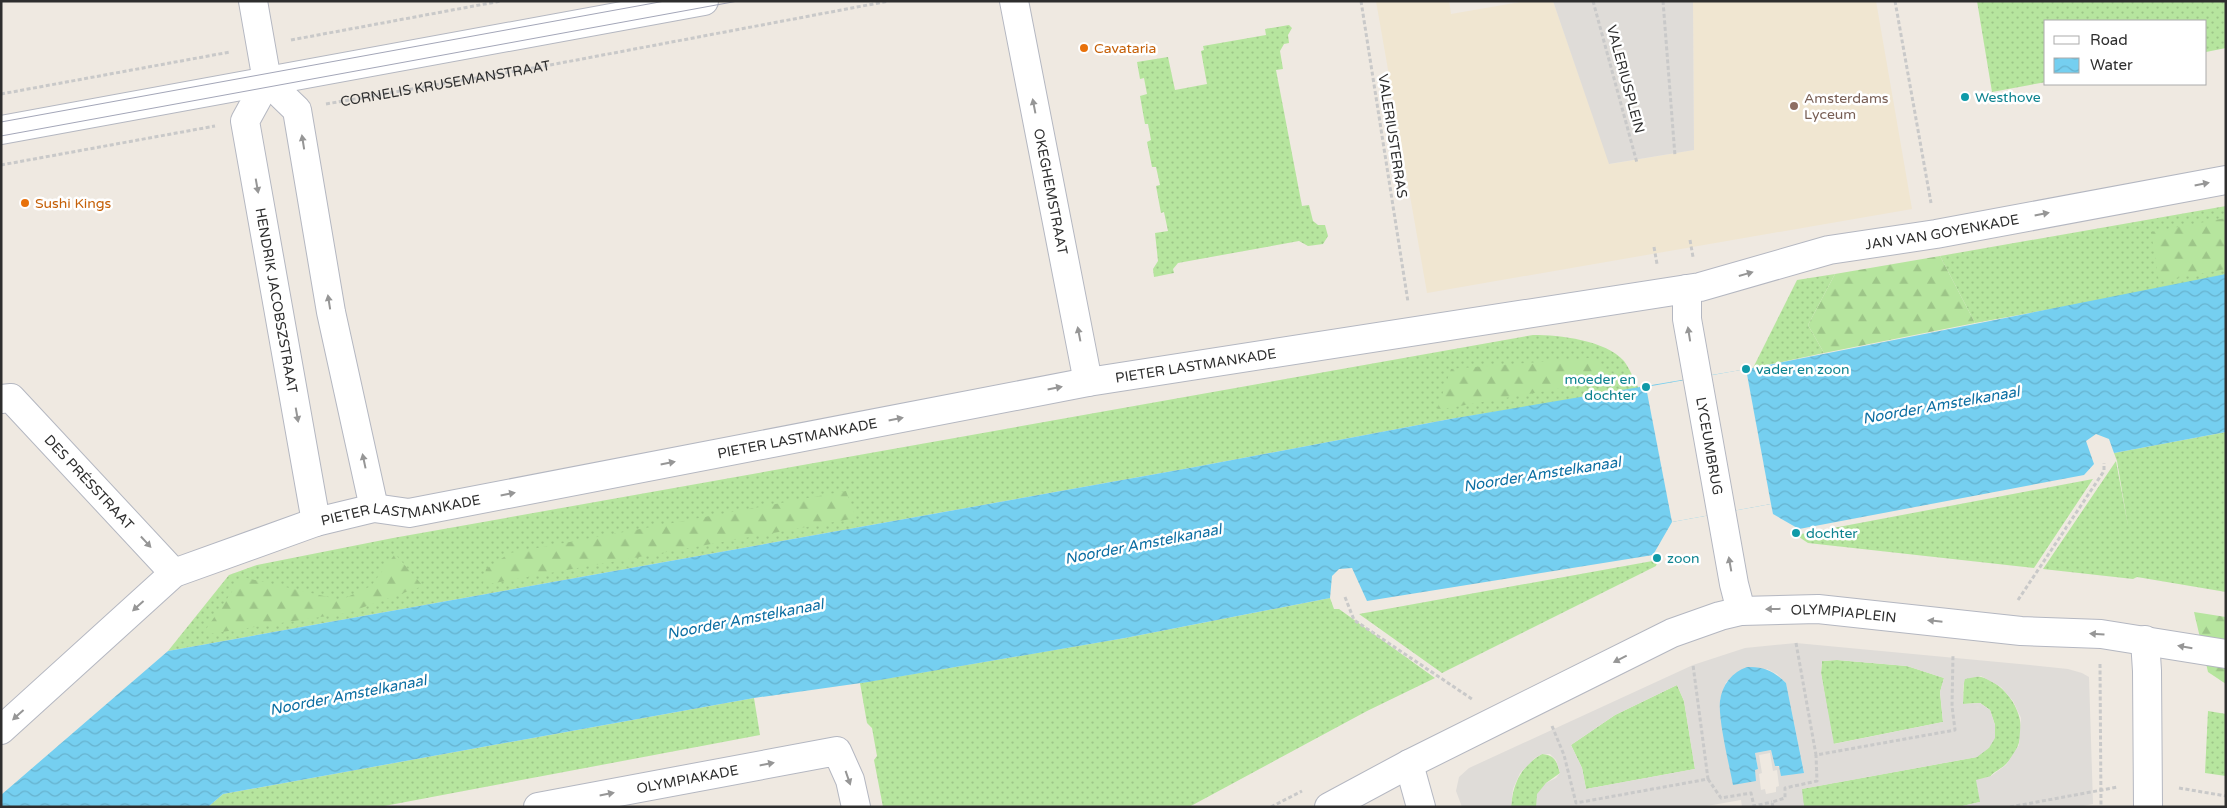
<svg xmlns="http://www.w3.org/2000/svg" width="2227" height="808" font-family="'Varela Round',sans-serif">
<defs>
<pattern id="grass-dots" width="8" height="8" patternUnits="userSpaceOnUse" patternTransform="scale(1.25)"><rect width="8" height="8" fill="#b6e59e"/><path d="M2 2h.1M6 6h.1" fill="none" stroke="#9dc588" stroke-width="1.8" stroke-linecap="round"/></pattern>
<pattern id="forest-firs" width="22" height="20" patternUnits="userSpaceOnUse" patternTransform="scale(1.25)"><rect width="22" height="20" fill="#b6e59e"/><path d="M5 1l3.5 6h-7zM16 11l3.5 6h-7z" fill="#9dc588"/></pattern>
<pattern id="water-waves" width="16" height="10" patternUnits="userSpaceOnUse" patternTransform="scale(1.25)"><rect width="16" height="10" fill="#75cff0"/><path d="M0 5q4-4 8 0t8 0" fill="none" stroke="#66b2ce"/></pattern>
</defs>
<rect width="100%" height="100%" fill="#efe9e1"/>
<!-- education -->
<path fill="#f0e6d1" d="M1376,1H1449L1451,14L1526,1H1553L1610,164L1694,150L1693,1H1876L1912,209L1427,293Z"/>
<!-- grass -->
<path fill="url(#grass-dots)" d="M1977,1H2226V48L2206,52V21H2046V82L1992,92Z
M1289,25L1292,28L1288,35L1289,43L1284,44L1280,51L1283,69L1276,70L1302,206L1309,205L1313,221L1318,225H1325L1328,236L1323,244L1308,246L1299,241L1178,263L1173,269L1174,273L1154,277L1153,269L1158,261L1155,233L1168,231L1164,212L1161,213L1156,186L1160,185L1156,167H1152L1147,142L1151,140L1148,124H1145L1140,96L1147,94L1144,78L1140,79L1137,62L1168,57L1175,90L1207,84L1201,51L1204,50L1203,46L1266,35L1265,29Z
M2226,206V277L1975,323L1940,256Z
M1835,274L1808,325L1824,353L1753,368L1797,280Z
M1533,335C1560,335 1605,340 1624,361C1630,369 1634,380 1639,389L1450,419L1195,467L168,651L229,575L257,565L393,538Z
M2226,432V592L2137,577L2133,579L2043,569L2116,461L2128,526L2117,461L2114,453Z
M2093,479L2034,568L1808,543L1796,535Z
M1658,560L1656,566L1442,673L1359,614Z
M1330,598L1334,609H1339L1435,678L1367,711L1189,807H883L874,760L877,756L872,728L867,723L860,683L1125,638Z
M1837,660L1907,666L1944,678L1940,692L1943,722L1833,744L1821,673L1822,661Z
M1973,676C1985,676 1998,683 2006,693C2025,714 2027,744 2005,765C2001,769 1993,772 1990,777C1986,784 1984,794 1980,802L1958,807H1804L1801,789L1977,757L1995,725L1990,710L1980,703L1963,704L1964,679Z
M1677,685L1684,701L1695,769L1586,789L1582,768L1571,745L1615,715Z
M754,698L760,735L379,807H208L223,794Z
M2208,711L2226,714V776L2205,773Z
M1542,754C1555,755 1557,762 1560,773L1546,783L1536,807H1511C1513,783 1521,766 1542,754Z"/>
<!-- forest -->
<path fill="url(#forest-firs)" d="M2226,218V269L2159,281L2151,232Z
M1940,256L1975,323L1824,353L1808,325L1835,274Z
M1591,358L1619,378L1437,410L1451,369Z
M846,491L856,518L483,585L486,569L510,553Z
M395,554L423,586L347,613L202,635L242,577L341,600L371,586Z
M2194,612L2226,617V684L2208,672Z"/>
<!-- plaza -->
<path fill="#dfdcd8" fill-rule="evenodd" d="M1553,1H1693L1694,150L1609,164Z
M1796,643L2030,665L2068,669L2082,673L2089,677L2093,804L2078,807H1958L1980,802L1976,780L1991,776L2006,765L2019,745L2021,718L2013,701L2001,687L1981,676L1965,679L1963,687V704L1980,703L1990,710L1995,725V738L1989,748L1977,757L1802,789L1804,807H1742L1741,800L1701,807H1536L1537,794L1546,783L1556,778L1560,773L1556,760L1550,754H1542L1535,758L1520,773L1513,789L1511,807H1462L1456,791L1459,777L1469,768L1693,665L1745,648ZM1837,660L1907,666L1944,678L1940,692L1943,722L1834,744L1821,673L1822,661ZM1767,669L1777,674L1786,683L1804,772L1775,766L1771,750L1755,753L1758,769L1755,770L1720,700L1726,682ZM1677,685L1684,701L1695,769L1586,789L1582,768L1571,745L1615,715ZM1770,753L1773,771L1777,770L1779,786L1776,787V792L1766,794L1765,789L1761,790L1759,774L1762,773L1759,755Z"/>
<!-- water -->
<path fill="url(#water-waves)" d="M2226,274V432L2114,453L2109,439L2096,434L2086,441L2094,464L2084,475L1799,529L1773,514L1771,504L1672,522L1653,555L1367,601L1352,568L1339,569L1332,576L1330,598L1125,638L868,682L754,698L223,794L208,807H1V795L168,651L1195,467L1450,419L1753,368Z
M1747,667C1764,666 1775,672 1786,683L1804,773L1781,776L1779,766H1775L1771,750L1755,753L1758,769L1755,770L1756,781L1733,785C1729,764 1718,719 1720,701C1722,685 1732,672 1747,667Z"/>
<!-- pier -->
<path fill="#efe9e1" d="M1746,369L1771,504L1672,522L1646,387Z"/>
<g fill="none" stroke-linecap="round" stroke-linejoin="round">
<defs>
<g id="minor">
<path id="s2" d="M253,1L267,81L245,121L316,522"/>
<path id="s3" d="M1014,1L1088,382"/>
<path d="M267,81L297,110L331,312L374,508"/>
<path id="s4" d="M1687,289V319L1734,584L1741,611"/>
<path id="s5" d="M1,399L11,398L174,573"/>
<path id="s6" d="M1,730L174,573L316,522L374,508L409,513L1088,382L1700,287L1829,250L1936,234L2226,180"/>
<path id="s7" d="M538,807L837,751L850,780L856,807"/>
</g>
<g id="tertiary">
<path d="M1,130L704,1"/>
<path d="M2145,640L2147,671L2148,807"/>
<path d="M1409,764L1421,807"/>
<path id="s8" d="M1329,807L1409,764L1672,633L1720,616L1741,611L1818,609L2021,631L2101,634L2226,654"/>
</g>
</defs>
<!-- minor casing -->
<use href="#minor" stroke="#b4b7c1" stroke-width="30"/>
<!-- tertiary casing -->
<use href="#tertiary" stroke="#b4b7c1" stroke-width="30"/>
<!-- path -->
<g stroke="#c9c9c9" stroke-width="3" stroke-dasharray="4 2.5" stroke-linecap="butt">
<path d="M1361,1L1408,302"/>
<path d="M1593,1L1637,163"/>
<path d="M1663,1L1675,156"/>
<path d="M1895,1L1931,203"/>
<path d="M291,40L501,1"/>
<path d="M1,94L230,52"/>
<path id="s1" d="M326,104L550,65L889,1"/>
<path d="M1,165L215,126"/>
<path d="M1690,240L1693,257"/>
<path d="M1654,247L1657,264"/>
<path d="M1345,597L1354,620L1472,699"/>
<path d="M2018,600L2104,471V463"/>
<path d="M1796,643L1816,755L1955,730L1952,706L1953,654"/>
<path d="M2100,664L2101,807"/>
<path d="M1552,726L1564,755L1576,803L1708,779L1693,665"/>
<path d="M1708,779L1721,798L1751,793L1754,806L1772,802"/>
<path d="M2179,788L2226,796"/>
<path d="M1271,807L1302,791"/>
<path d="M1773,807L1772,802L1785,798V788L1817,781L1816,755"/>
<path d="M2010,807L2118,787"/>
</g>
<!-- minor -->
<use href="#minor" stroke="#fff" stroke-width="28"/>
<!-- tertiary -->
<use href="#tertiary" stroke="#fff" stroke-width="28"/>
<!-- tram -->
<path stroke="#a3a6b8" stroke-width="1" d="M1,122L665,1
M1,136L738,1"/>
</g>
<!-- one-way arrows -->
<defs><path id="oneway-solid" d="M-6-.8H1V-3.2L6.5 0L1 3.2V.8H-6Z" transform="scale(1.25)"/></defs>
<g fill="#969696">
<use href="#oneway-solid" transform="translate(1034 106) rotate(-101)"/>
<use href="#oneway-solid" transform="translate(303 142) rotate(-99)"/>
<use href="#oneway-solid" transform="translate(2202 184) rotate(-11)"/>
<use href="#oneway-solid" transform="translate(257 186) rotate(80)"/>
<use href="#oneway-solid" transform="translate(2042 214) rotate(-11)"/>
<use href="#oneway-solid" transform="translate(1746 274) rotate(-16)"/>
<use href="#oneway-solid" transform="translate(329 302) rotate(-99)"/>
<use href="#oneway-solid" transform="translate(1079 334) rotate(-101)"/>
<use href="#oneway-solid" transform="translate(1689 334) rotate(-99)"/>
<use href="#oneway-solid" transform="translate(1055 388) rotate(-11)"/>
<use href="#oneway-solid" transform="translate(297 415) rotate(80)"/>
<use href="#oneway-solid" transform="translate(896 419) rotate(-11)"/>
<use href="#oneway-solid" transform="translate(364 461) rotate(-102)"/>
<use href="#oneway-solid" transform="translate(668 463) rotate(-11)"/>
<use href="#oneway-solid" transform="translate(508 494) rotate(-11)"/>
<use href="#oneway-solid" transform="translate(146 542) rotate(47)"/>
<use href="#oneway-solid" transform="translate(1730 564) rotate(-100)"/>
<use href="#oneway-solid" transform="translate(138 606) rotate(138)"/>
<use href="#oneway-solid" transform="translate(1773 609) rotate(179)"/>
<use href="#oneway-solid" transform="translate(1935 621) rotate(-174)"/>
<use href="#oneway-solid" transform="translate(2097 634) rotate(-176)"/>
<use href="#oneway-solid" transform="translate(2185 647) rotate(-170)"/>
<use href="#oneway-solid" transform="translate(1620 659) rotate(153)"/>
<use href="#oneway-solid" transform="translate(18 715) rotate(138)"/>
<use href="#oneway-solid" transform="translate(767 764) rotate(-11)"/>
<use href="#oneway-solid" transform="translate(848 778) rotate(71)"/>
<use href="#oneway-solid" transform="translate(607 794) rotate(-11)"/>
</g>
<!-- markers -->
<g fill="#e8710a" stroke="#fff" stroke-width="2">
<circle cx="1084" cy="48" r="5"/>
<circle cx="25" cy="203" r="5"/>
</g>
<g fill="#0f9aa8" stroke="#fff" stroke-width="2">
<circle cx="1965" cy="97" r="5"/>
<circle cx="1746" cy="369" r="5"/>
<circle cx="1646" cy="387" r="5"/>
<circle cx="1796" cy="533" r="5"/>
<circle cx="1657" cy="558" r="5"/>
</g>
<circle fill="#8d6e63" stroke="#fff" stroke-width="2" cx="1794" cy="106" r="5"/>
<g text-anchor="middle" stroke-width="5" stroke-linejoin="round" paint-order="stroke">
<!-- food labels -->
<g font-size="14" fill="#c56008" stroke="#fff" text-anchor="start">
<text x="1094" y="53">Cavataria</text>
<text x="35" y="208">Sushi Kings</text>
</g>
<!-- street labels -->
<g font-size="14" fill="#2e2e2e" stroke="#fff">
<text transform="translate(1626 79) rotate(75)" y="5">VALERIUSPLEIN</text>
<text dy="5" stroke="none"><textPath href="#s1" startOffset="121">CORNELIS KRUSEMANSTRAAT</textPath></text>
<text transform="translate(1393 136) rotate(81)" y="5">VALERIUSTERRAS</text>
<text dy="5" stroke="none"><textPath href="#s3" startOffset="194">OKEGHEMSTRAAT</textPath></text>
<text dy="5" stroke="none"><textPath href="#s6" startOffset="2039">JAN VAN GOYENKADE</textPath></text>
<text dy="5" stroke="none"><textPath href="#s2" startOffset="309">HENDRIK JACOBSZSTRAAT</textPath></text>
<text dy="5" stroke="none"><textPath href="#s6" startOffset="1280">PIETER LASTMANKADE</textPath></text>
<text dy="5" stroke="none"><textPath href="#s6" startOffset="875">PIETER LASTMANKADE</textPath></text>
<text dy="5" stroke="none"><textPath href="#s4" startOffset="159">LYCEUMBRUG</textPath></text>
<text dy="5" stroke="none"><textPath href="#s5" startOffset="125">DES PRÉSSTRAAT</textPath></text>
<text dy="5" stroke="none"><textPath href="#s6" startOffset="471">PIETER LASTMANKADE</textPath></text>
<text dy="5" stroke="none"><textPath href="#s8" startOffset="560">OLYMPIAPLEIN</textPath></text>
<text dy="5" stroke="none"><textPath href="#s7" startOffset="152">OLYMPIAKADE</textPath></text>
</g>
<!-- culture labels -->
<g font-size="14" fill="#0d838f" stroke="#fff" text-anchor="start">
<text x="1975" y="102">Westhove</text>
<text x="1756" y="374">vader en zoon</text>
<text x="1636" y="384" text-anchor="end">moeder en<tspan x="1636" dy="16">dochter</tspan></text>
<text x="1806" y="538">dochter</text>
<text x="1667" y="563">zoon</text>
</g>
<!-- education labels -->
<g font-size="14" fill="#785e54" stroke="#fff" text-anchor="start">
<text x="1804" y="103">Amsterdams<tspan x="1804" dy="16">Lyceum</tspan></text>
</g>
<!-- water labels -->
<g font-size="15" font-style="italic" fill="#0d6fa3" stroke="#fff">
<text transform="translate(1941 405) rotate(-10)" y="5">Noorder Amstelkanaal</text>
<text transform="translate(1542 474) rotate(-9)" y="5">Noorder Amstelkanaal</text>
<text transform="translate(1143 544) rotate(-11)" y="5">Noorder Amstelkanaal</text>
<text transform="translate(745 619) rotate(-11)" y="5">Noorder Amstelkanaal</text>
<text transform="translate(348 695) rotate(-11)" y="5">Noorder Amstelkanaal</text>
</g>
</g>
<!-- border -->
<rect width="2227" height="808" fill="none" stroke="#2e2e2e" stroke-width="5"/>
<!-- legend -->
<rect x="2044" y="20" width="162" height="65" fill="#ffffff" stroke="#ababab"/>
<rect x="2054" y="36" width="25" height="8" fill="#ffffff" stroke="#ababab"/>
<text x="2090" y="45" font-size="15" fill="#2e2e2e">Road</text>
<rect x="2054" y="58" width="25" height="15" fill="url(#water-waves)" stroke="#ababab"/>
<text x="2090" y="70" font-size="15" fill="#2e2e2e">Water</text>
</svg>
